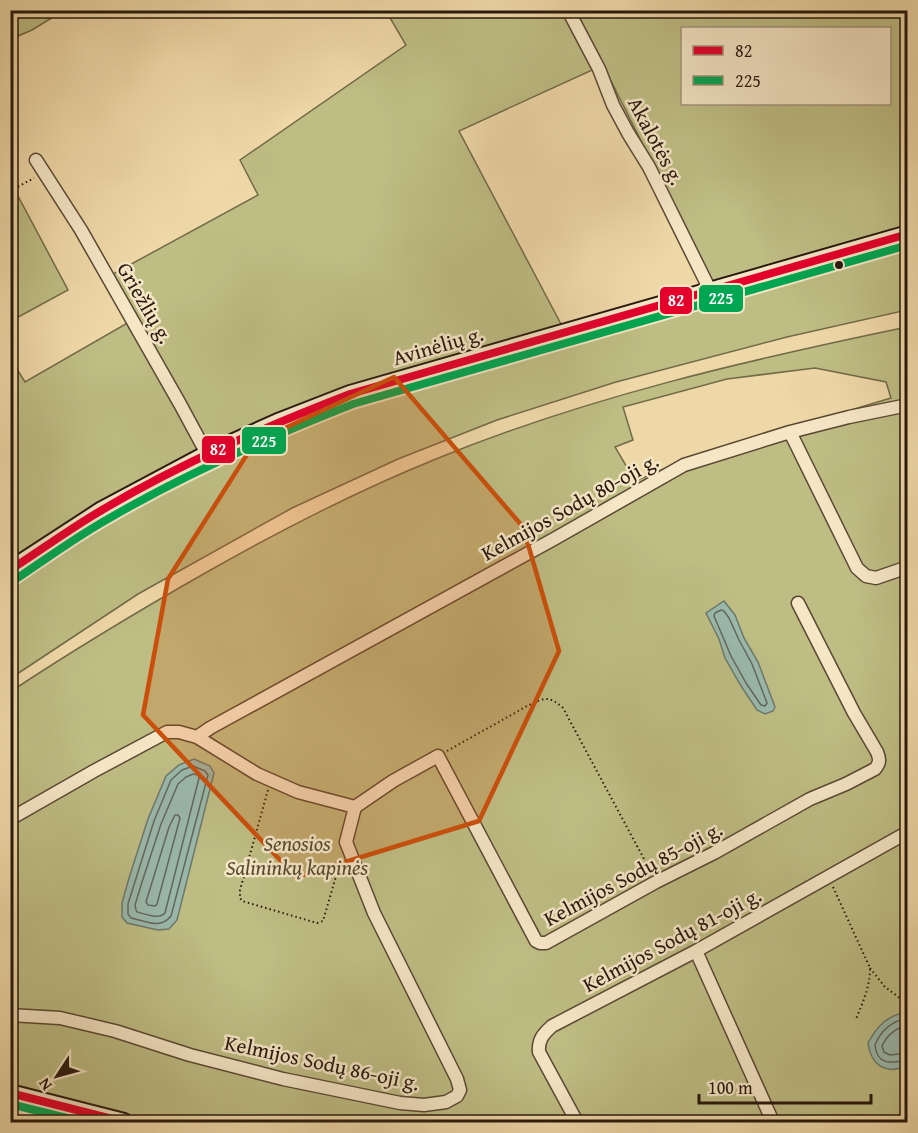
<svg xmlns="http://www.w3.org/2000/svg" width="918" height="1133" font-family="'Gentium Book Plus',serif">
<rect width="100%" height="100%" fill="#efd8a8"/>
<filter id="stains"><feTurbulence type="fractalNoise" baseFrequency=".00333" numOctaves="4"/><feColorMatrix values="0 0 0 0 .2 0 0 0 0 .09 0 0 0 0 .02 0 0 0 .5 -.17"/></filter>
<radialGradient id="worn" r=".72"><stop offset=".6" stop-color="#630" stop-opacity="0"/><stop offset="1" stop-color="#630" stop-opacity=".3"/></radialGradient>
<!-- green -->
<path fill="#bebd84" stroke="#736a48" stroke-width="1.5" fill-rule="evenodd" d="M11,10H63V11L32,30L11,39Z
M386,11H907V228L712,283L603,65L459,131L562,326L333,394L11,561L10,358L25,382L138,317L113,274L258,195L240,160L406,45ZM682,28H890V104H682Z
M10,181L68,290L11,321H10Z
M907,244V310L787,337L616,382L497,420L398,459L292,508L138,594L11,678V580L35,561L87,530L175,479L274,433L360,399L777,278Z
M907,327V1122H154L11,1084L10,692C75,649 140,610 207,572C281,530 357,491 436,459C587,397 748,360 907,327ZM815,368L886,382L891,398L693,457L635,481L615,447L633,440L623,407L727,379Z"/>
<!-- water -->
<path fill="#9ab9ac" stroke="#6c796c" stroke-width="1.5" d="M724,601L735,615L744,638L758,662L775,707L773,711L765,714L757,710L741,686L725,658L719,639L706,613Z
M194,759L210,766L214,773L177,920L169,929L158,930L127,923L122,917V903L129,878L148,819L166,776L179,765Z
M907,1012V1065C886,1076 871,1065 868,1043C877,1026 888,1015 907,1012Z"/>
<g fill="none" stroke-linecap="round" stroke-linejoin="round">
<!-- shore -->
<path stroke="#61685c" stroke-width="1.5" d="M721,610L724,611L729,618L739,640L752,664L767,703L765,706L761,705L746,683L731,656L714,616L715,613Z
M193,766L205,771L208,775L171,916C160,930 146,921 131,918L128,914V904L154,821L171,780L182,770Z
M193,774L198,775L199,778L165,913C158,920 146,914 137,912L136,910L135,905L142,882L161,824L178,784L186,777Z
M175,815H178L180,818L157,904L155,906L148,905L146,902L169,827Z
M908,1018C892,1021 881,1030 875,1045C877,1066 891,1063 908,1060
M908,1025C896,1028 887,1035 882,1046L884,1052L890,1055L908,1053"/>
<defs>
<path id="minor" d="M568,10L599,69L613,105L628,133L649,167L710,290
M36,160L81,230L180,404L207,454
M790,432L849,417L908,405
M197,737L210,728L554,539L684,465L790,432L857,568L866,576L876,578L908,567
M10,819L94,771L167,732H179L197,737L257,774L298,792L355,807L393,781L438,756L536,941L540,943H546L656,882L714,853L810,799L846,784L875,769C880,763 880,759 877,752L854,713L798,603
M696,951L773,1122
M10,1015L60,1018L115,1031L190,1055L283,1079L400,1103L424,1105L446,1102L457,1096L460,1090L457,1079L374,913L346,842L355,807
M577,1122L539,1052C538,1040 543,1034 552,1026L696,951L908,832"/>
<path id="secondary" d="M10,570L102,510L207,454L278,422L350,394L908,234
M10,1093L124,1122"/>
</defs>
<!-- minor casing -->
<use href="#minor" stroke="#5a4834" stroke-width="15"/>
<!-- secondary casing -->
<use href="#secondary" stroke="#28180d" stroke-width="20"/>
<!-- path -->
<path stroke="#28180d" stroke-width="2" stroke-dasharray="1.5 3" stroke-linecap="butt" d="M10,191L34,178
M447,751L529,705C544,698 549,695 563,708L651,872
M268,790L240,890V898L242,901L317,923L323,921L341,859
M833,887L870,968C870,987 863,1002 856,1019
M870,968L885,987L908,1004"/>
<!-- minor -->
<use href="#minor" stroke="#f5e6c6" stroke-width="12"/>
<!-- secondary -->
<use href="#secondary" stroke="#f5e6c6" stroke-width="16"/>
<defs>
<path id="bus-1" d="M10,570C41,550 71,528 102,510C181,463 265,427 350,394L908,234
M10,1093L124,1122"/>
<path id="bus-2" d="M16,579C46,559 76,537 108,519C187,473 269,437 353,404L908,245
M10,1104L83,1122"/>
</defs>
<!-- bus-1 casing -->
<use href="#bus-1" stroke="#f5e6c6" stroke-width="12"/>
<!-- bus-2 casing -->
<use href="#bus-2" stroke="#f5e6c6" stroke-width="12"/>
<!-- bus-1 -->
<use href="#bus-1" stroke="#e4002b" stroke-width="8"/>
<!-- bus-2 -->
<use href="#bus-2" stroke="#00a651" stroke-width="8"/>
</g>
<!-- marked area -->
<path fill="#cb4f0c" fill-opacity="0.2" stroke="#cb4f0c" stroke-width="4.5" stroke-linejoin="round" d="M394,377L523,527L559,651L479,821L296,877L143,715L168,579L255,442Z"/>
<!-- markers -->
<circle fill="#28180d" stroke="#f5e6c6" stroke-width="2" cx="839" cy="265" r="5"/>
<g text-anchor="middle" stroke-width="5" stroke-linejoin="round" paint-order="stroke">
<!-- street labels -->
<g font-size="21" fill="#28180d" stroke="#f5e6c6">
<text transform="translate(656 141) rotate(62)" y="7">Akalotės g.</text>
<text transform="translate(145 303) rotate(60)" y="7">Griežlių g.</text>
<text transform="translate(438 346) rotate(-16)" y="7">Avinėlių g.</text>
<text transform="translate(570 507) rotate(-29)" y="7">Kelmijos Sodų 80-oji g.</text>
<text transform="translate(633 874) rotate(-28)" y="7">Kelmijos Sodų 85-oji g.</text>
<text transform="translate(672 940) rotate(-28)" y="7">Kelmijos Sodų 81-oji g.</text>
<text transform="translate(322 1063) rotate(12)" y="7">Kelmijos Sodų 86-oji g.</text>
</g>
<!-- park labels -->
<g font-size="21" font-style="italic" fill="#554a31" stroke="#f5e6c6">
<text x="297" y="851">Senosios<tspan x="297" dy="24">Salininkų kapinės</tspan></text>
</g>
</g>
<g stroke="#f5e6c6" stroke-width="2">
<rect x="698" y="284" width="46" height="29" rx="6" fill="#00a651"/>
<rect x="659" y="286" width="34" height="29" rx="6" fill="#e4002b"/>
<rect x="241" y="426" width="46" height="29" rx="6" fill="#00a651"/>
<rect x="201" y="435" width="35" height="29" rx="6" fill="#e4002b"/>
</g>
<g font-size="16" text-anchor="middle" font-weight="bold" fill="#fff">
<text x="721" y="304">225</text>
<text x="676" y="306">82</text>
<text x="264" y="447">225</text>
<text x="218" y="455">82</text>
</g>
<!-- margin -->
<rect width="918" height="1133" fill="none" stroke="#efd8a8" stroke-width="36"/>
<rect x="12" y="12" width="894" height="1109" fill="none" stroke="#28180d" stroke-width="3"/>
<rect x="18" y="18" width="882" height="1097" fill="none" stroke="#28180d" stroke-width="1.5"/>
<!-- legend -->
<rect x="681" y="27" width="210" height="78" fill="#f5e6c6" stroke="#a3947c" stroke-width="1.5"/>
<rect x="693" y="46" width="30" height="9" fill="#e4002b" stroke="#a3947c" stroke-width="1.5"/>
<text x="735" y="57" font-size="18" fill="#28180d">82</text>
<rect x="693" y="76" width="30" height="9" fill="#00a651" stroke="#a3947c" stroke-width="1.5"/>
<text x="735" y="87" font-size="18" fill="#28180d">225</text>
<!-- north arrow -->
<g transform="translate(57 1076) rotate(234)" stroke="#f5e6c6" stroke-width="4.5" paint-order="stroke">
<path d="M0-4.5L10 22L0 15L-10 22Z" fill="#28180d"/>
<text y="-9" font-size="16" font-weight="bold" text-anchor="middle" fill="#28180d">N</text>
</g>
<!-- scale -->
<path d="M699 1094v9h172v-9" fill="none" stroke="#28180d" stroke-width="3"/>
<text x="708" y="1094" font-size="18" fill="#28180d" stroke="#f5e6c6" stroke-width="4.5" paint-order="stroke">100 m</text>
<rect width="100%" height="100%" filter="url(#stains)"/>
<rect width="100%" height="100%" fill="url(#worn)"/>
</svg>
